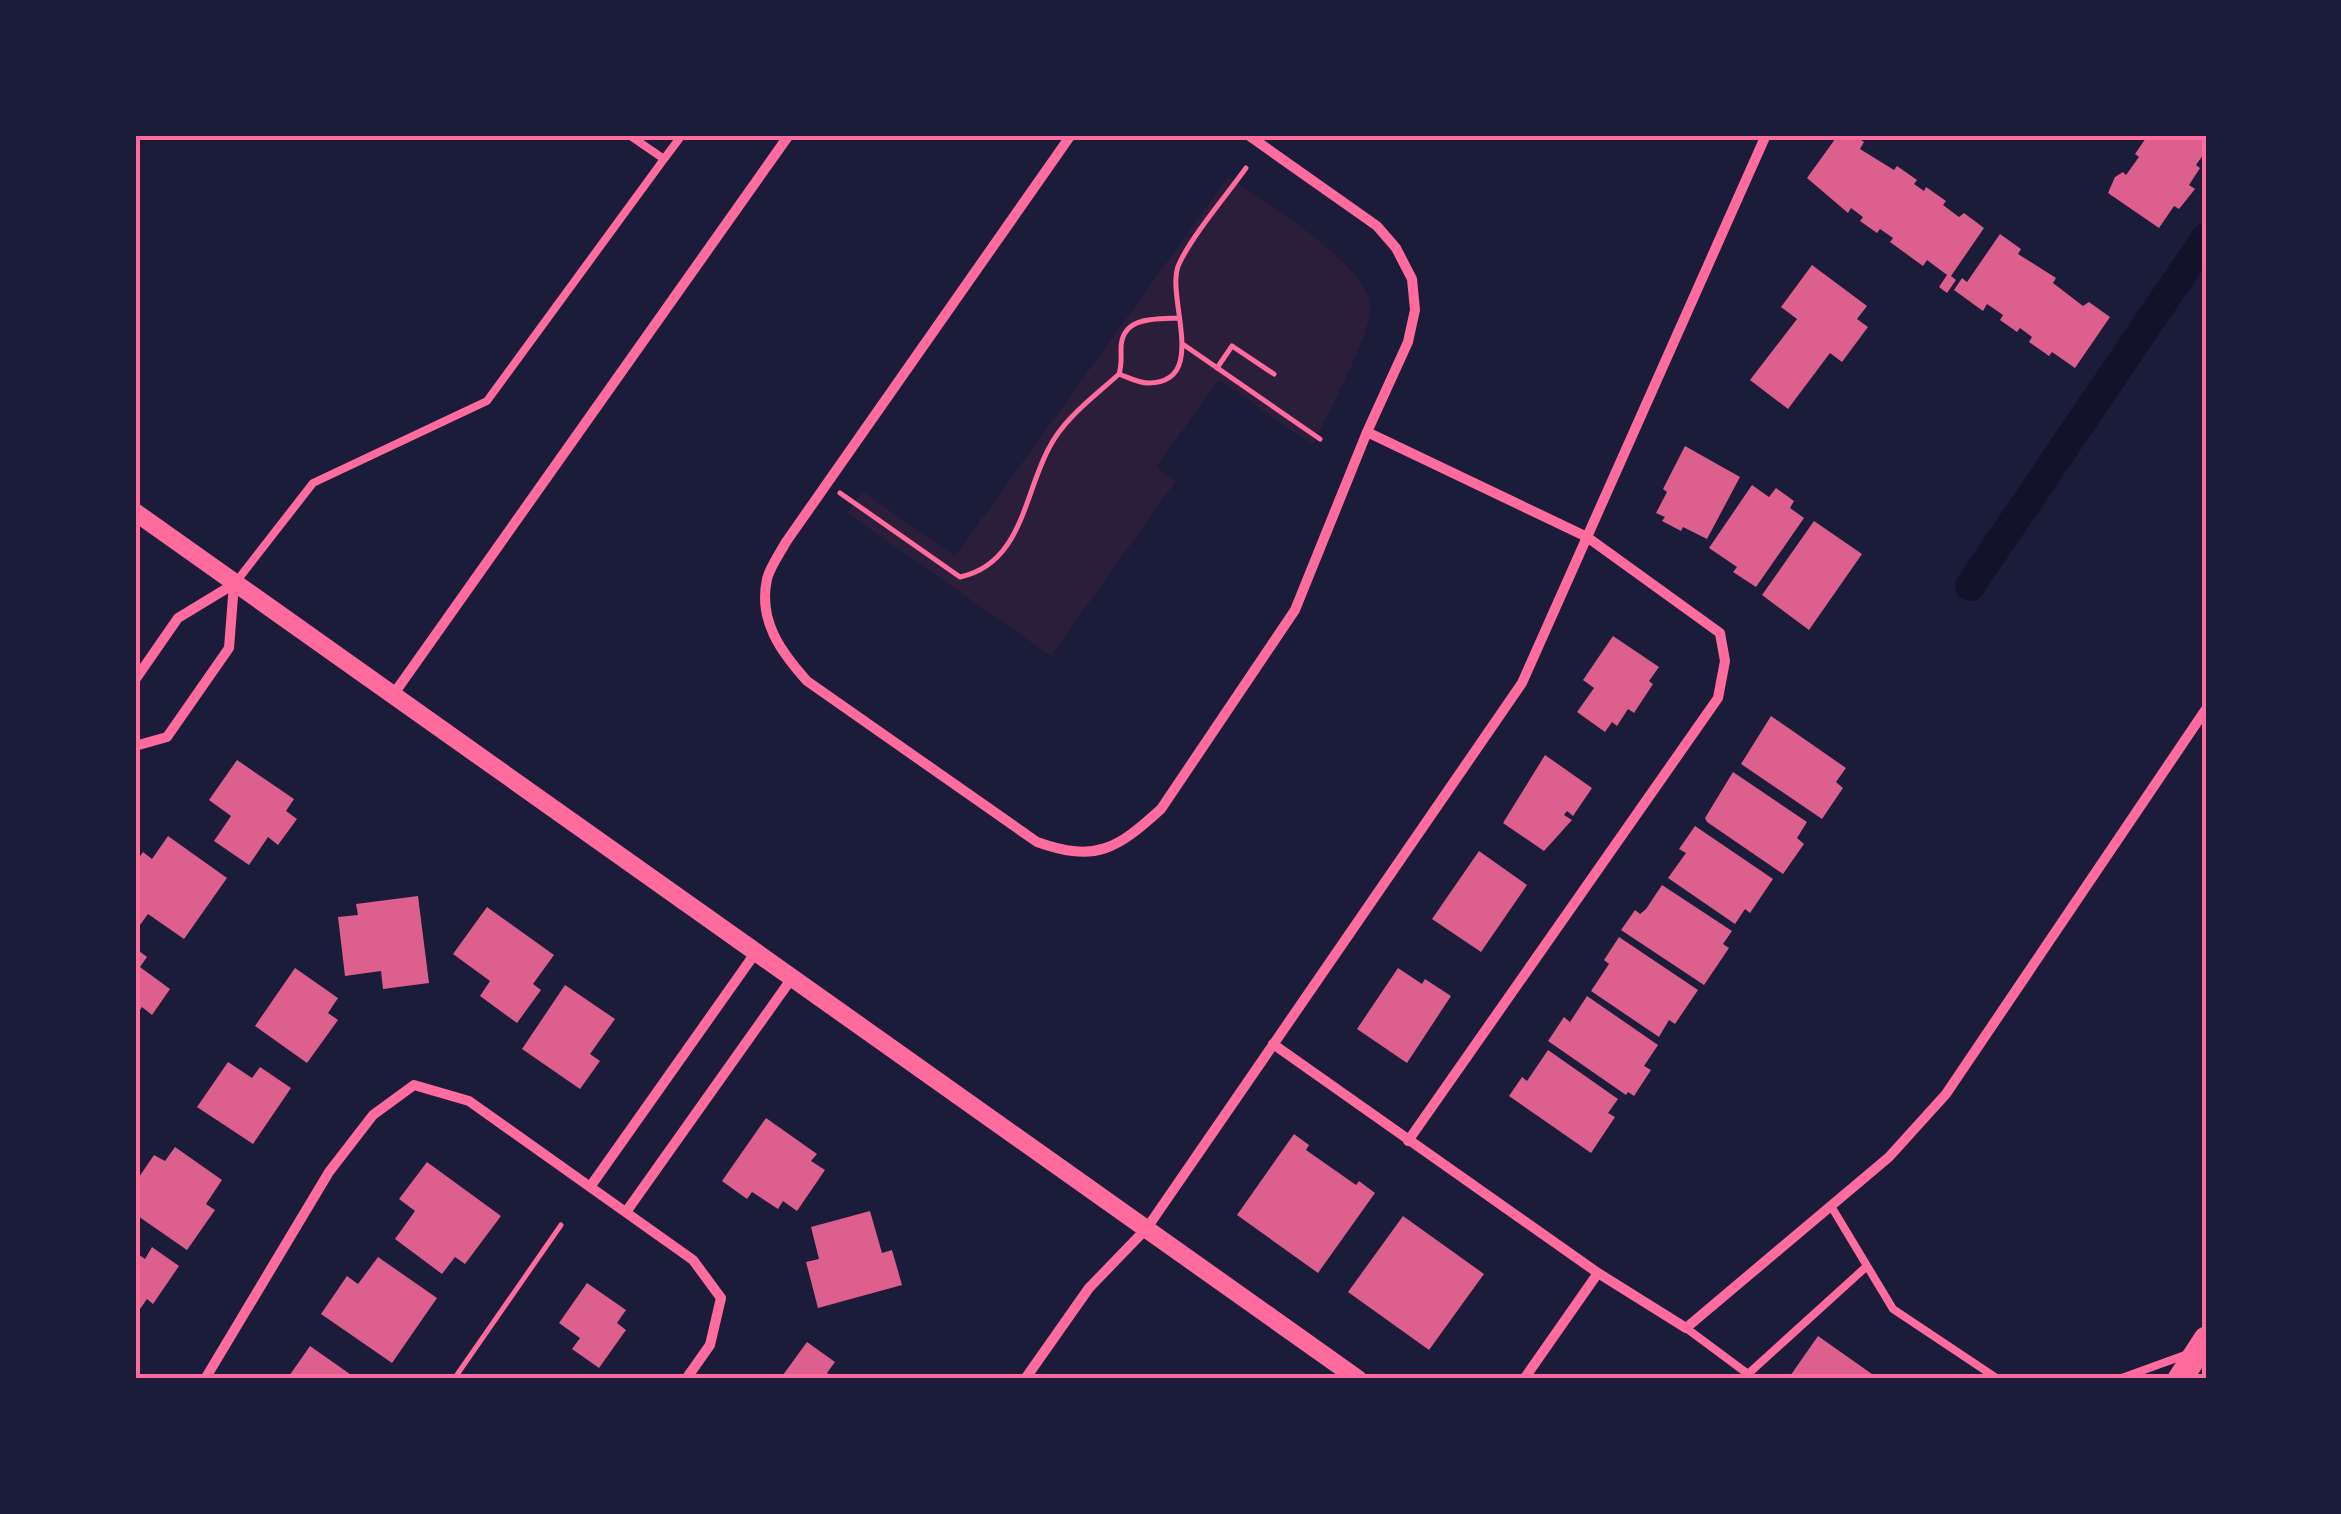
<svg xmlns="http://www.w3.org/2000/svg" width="2341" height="1514" font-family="'Work Sans',sans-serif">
<rect width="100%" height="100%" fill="#1b1b3a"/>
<!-- green -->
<path fill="#2a1e3b" d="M1228,177C1261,199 1375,268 1370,310C1367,343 1328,412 1313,445L1219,380L1156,467L1176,481L1051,656L847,513L863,492L955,556Z"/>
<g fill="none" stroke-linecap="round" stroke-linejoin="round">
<!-- canal -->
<path stroke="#12122b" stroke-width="30" d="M1970,586L2206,238"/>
</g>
<!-- building -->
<path fill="#dd5f8e" d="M1838,135H1853L1864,142L1860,149L1894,170L1897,166L1917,180L1914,184L1924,191L1926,187L1946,201L1943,205L1959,217L1964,213L1984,228L1951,276L1956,280L1947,293L1939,287L1947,275L1927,260L1923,266L1890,242L1893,238L1880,229L1877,233L1860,221L1863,217L1851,208L1848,213L1807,178Z
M2148,135H2206V151L2196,165L2200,168L2189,185L2195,189L2179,209L2174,206L2159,228L2108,193L2115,177L2123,172L2126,175L2139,157L2135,154Z
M2000,234L2021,249L2018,254L2056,278L2053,283L2083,306L2089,302L2110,317L2075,368L2052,352L2049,356L2029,342L2032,337L2020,328L2017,332L2000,320L2003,315L1987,304L1983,311L1954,290L1962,278L1967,282Z
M1812,265L1867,306L1857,319L1868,327L1842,362L1830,353L1788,409L1750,380L1797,319L1781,307Z
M1685,446L1740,477L1707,539L1683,527L1681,531L1662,521L1665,517L1656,513L1667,492L1663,489Z
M1752,485L1769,497L1776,488L1794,501L1790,508L1804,518L1756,587L1733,572L1737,567L1709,548Z
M1814,521L1862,554L1809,630L1762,595Z
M1613,636L1659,667L1649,681L1653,684L1634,713L1628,709L1617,726L1612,722L1605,732L1577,712L1594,688L1583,680Z
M1771,716L1846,768L1836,782L1843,788L1822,819L1741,764Z
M1545,755L1592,788L1573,816L1567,811L1564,815L1572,820L1544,851L1503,823Z
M237,760L294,799L286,811L297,819L278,845L268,837L249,865L214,841L231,816L209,800Z
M1733,772L1807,822L1797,838L1804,844L1783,874L1707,822L1705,818Z
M1695,826L1773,879L1750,913L1745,909L1735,924L1668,878L1686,853L1679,849Z
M168,836L227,878L184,939L148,914L140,925L135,922V863L143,852L152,859Z
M1479,851L1527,885L1481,952L1432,919Z
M1662,885L1732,931L1723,944L1729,948L1704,985L1621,930L1635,910L1640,914L1646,909Z
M418,896L429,983L383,989L381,971L345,976L338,917L358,915L356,904Z
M487,907L554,955L533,984L541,990L517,1023L480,996L490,981L453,954Z
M1619,937L1698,990L1675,1024L1669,1020L1659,1037L1591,991L1609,964L1604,960Z
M135,948L147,957L140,967L170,989L152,1015L142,1007L135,1017Z
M295,968L338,998L328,1013L338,1020L307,1063L255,1026Z
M1398,968L1422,984L1425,979L1451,996L1407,1063L1357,1029Z
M565,985L615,1019L590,1054L600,1061L580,1089L522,1049Z
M1587,996L1658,1045L1644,1066L1651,1070L1634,1096L1628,1092L1626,1095L1548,1041L1564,1017L1570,1022Z
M1548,1050L1618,1099L1608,1113L1615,1117L1591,1153L1509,1096L1522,1077L1527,1081Z
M228,1062L252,1078L260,1067L291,1088L253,1144L197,1107Z
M766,1118L817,1154L811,1161L825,1170L797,1211L783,1201L778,1209L752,1192L747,1199L722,1181Z
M1294,1134L1309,1145L1306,1150L1356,1185L1359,1181L1375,1193L1318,1273L1237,1215Z
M175,1147L222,1180L206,1204L215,1210L187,1250L135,1214V1183L154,1155L165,1161Z
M427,1162L501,1216L465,1264L455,1257L442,1274L395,1239L415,1211L399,1199Z
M870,1211L882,1253L892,1250L902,1285L818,1308L806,1262L819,1259L811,1227Z
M1403,1216L1484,1274L1429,1350L1348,1292Z
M152,1247L179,1266L153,1304L147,1299L135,1316V1252L145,1259Z
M378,1257L437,1298L392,1363L321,1314L347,1276L358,1284Z
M587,1283L626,1310L617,1323L626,1330L599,1368L572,1349L580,1338L559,1323Z
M1818,1336L1879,1379H1788Z
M807,1342L835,1362L827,1373L836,1379H780Z
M310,1346L357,1379H287Z"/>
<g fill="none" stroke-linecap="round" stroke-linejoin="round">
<!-- path -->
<path stroke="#ff6b9d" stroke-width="5" d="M1184,345L1320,439
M1217,368L1232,346L1274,374
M1119,374C1122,364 1121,359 1121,349C1121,316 1155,319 1179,318
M840,493L960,577C1022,564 1024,494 1049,448C1064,418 1095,396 1119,374C1127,377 1139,383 1148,383C1211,383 1164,295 1179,264C1193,234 1226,196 1246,168
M454,1379L561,1225"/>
<!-- service -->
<path stroke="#ff6b9d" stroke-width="8" d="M664,159L682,135
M236,582L313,483L487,401L664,159L629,135
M1831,1206L1893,1309L1998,1379
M1686,1328L1748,1374L1867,1266
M2119,1379L2185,1355"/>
<!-- minor -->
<path stroke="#ff6b9d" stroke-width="10" d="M1071,135L786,542C780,553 770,567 767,579C758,621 781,652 807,681L1037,842C1096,863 1117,849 1161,809L1295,610L1367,432L1408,342L1415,310L1412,279L1396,248L1377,226L1248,135
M1367,432L1587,537L1720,633L1725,661L1718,698L1408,1141
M135,680L178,618L234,584L229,648L167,737L135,746
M393,695L789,135
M1273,1044L1598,1273L1686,1328L1889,1157L1946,1094L2206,709
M590,1187L756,952
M626,1212L792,978
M205,1379L329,1172L373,1115L414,1085L469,1101L693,1260L721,1298L710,1345L686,1379
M1025,1379L1089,1288L1147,1228L1522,683L1766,135
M1524,1379L1598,1273"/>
<!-- tertiary -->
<path stroke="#ff6b9d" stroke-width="18" d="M135,512L1358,1379"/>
<!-- primary -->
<path stroke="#ff6b9d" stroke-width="25" d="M2180,1379L2206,1339"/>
</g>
<!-- border -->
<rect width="2341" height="1514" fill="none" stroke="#1b1b3a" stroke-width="275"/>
<rect x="138" y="138" width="2066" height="1238" fill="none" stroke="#ff6b9d" stroke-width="4"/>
</svg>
